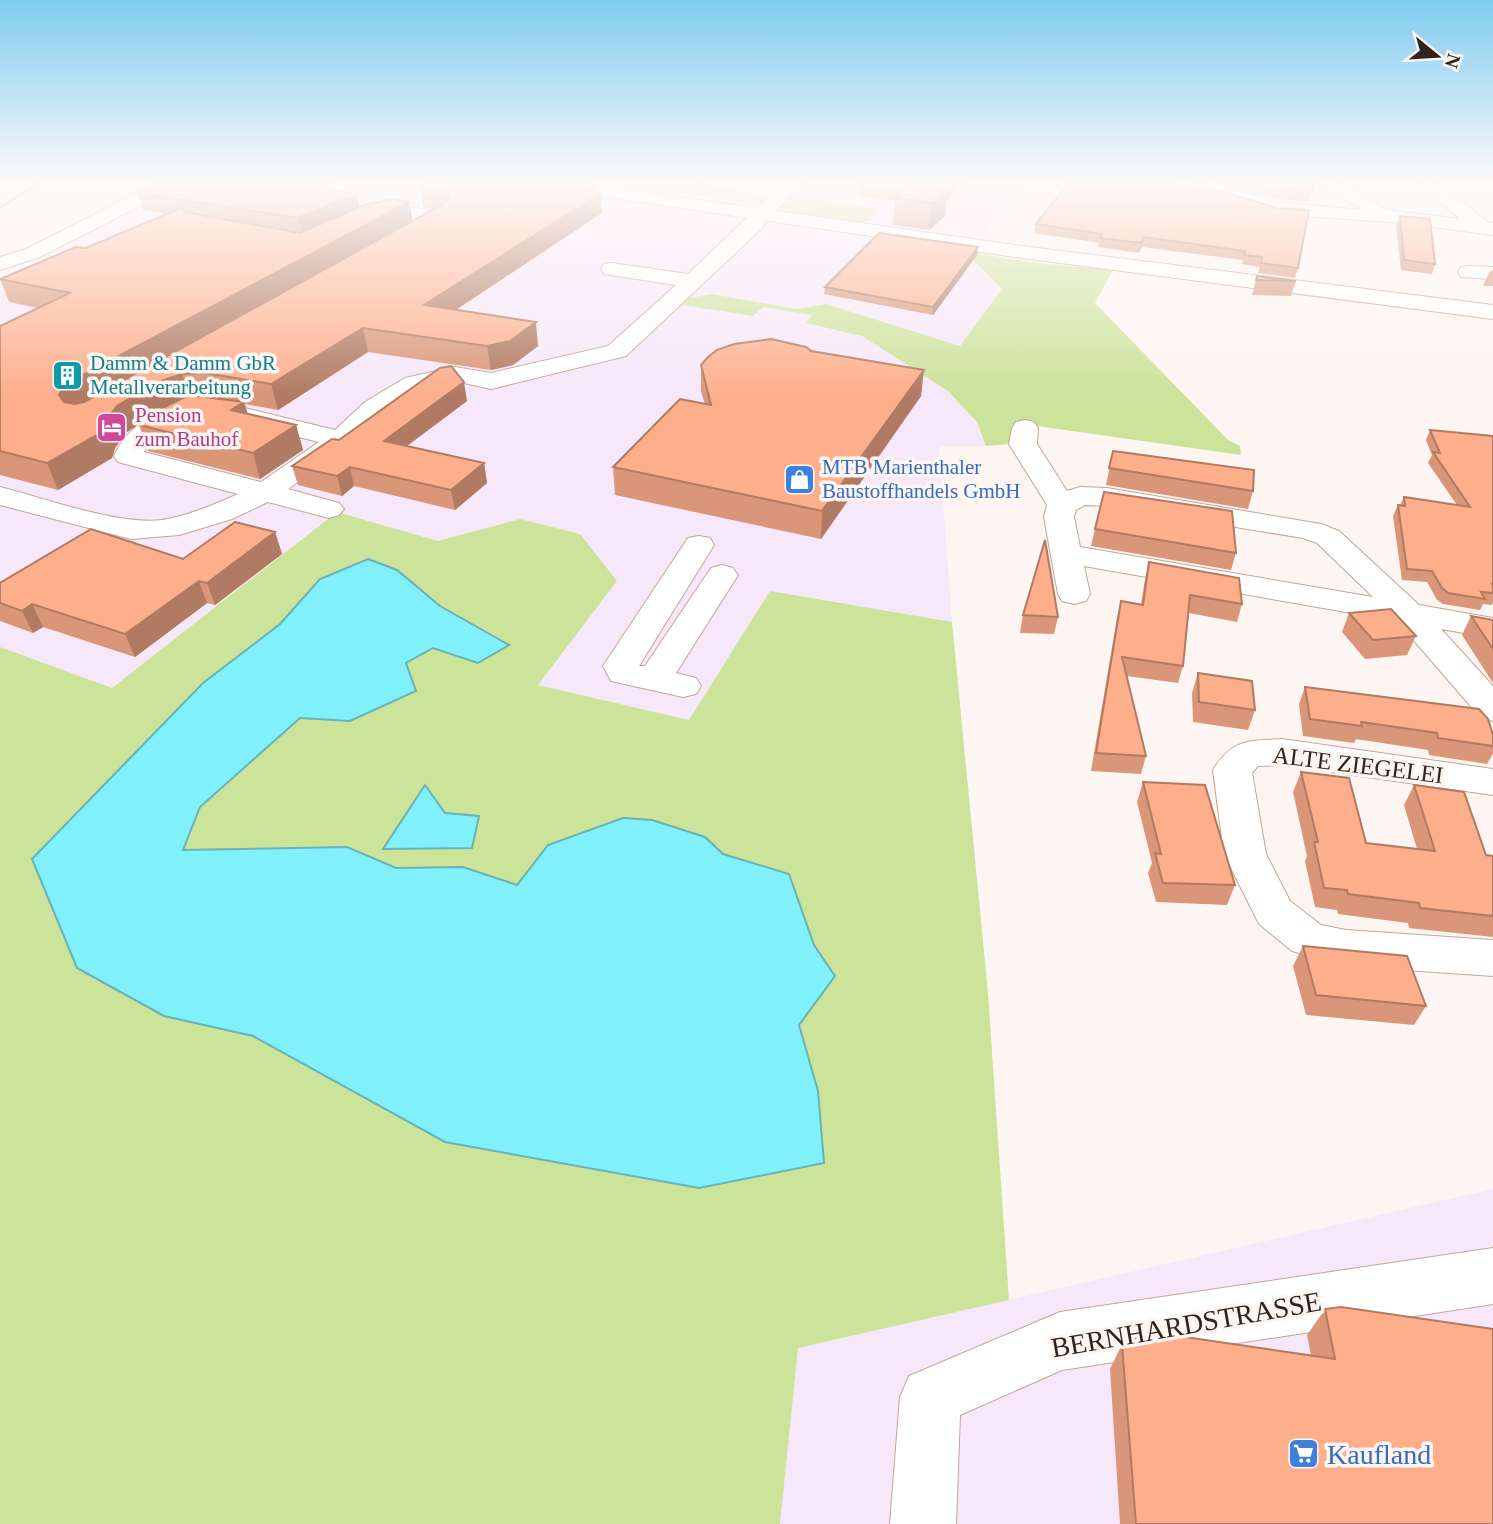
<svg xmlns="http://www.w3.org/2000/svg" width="1493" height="1524" font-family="Georgia,serif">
<rect width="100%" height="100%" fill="#fcf5f2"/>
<!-- commercial -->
<path fill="#f6e7fa" d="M188,183H505L711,211L964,251L1002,289L960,346L826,304L797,309L712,294L682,305L753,316L763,307L813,315L807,323L862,336L948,391L977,422L986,446H939L952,622L770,591L689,720L538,685L617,581L520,519L438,541L338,512L112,688L0,647V291L85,226Z
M687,183H1010L1030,185L1005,205L982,238L969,239L785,213L754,205H757L753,191Z
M1493,1189V1524H780L798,1348Z"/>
<!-- green -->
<path fill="#cce39a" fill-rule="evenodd" d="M627,183H687L765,195L764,201L754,205L704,196L631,188Z
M797,198H808L879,209L870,221L859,223L777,211L778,205Z
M964,251L1036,263L1113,270L1095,303L1228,440L1240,446L1241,455L1016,423L1011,444L986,446L977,422L948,391L862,336L806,323L812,315L763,307L753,316L682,305L690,298L712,294L797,309L826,304L960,346L1002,289Z
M337,512L438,541L520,519L580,534L617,581L538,685L689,720L770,591L952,622L988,993L1009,1300L798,1348L780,1524H0V647L112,688ZM397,570L440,606L508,645L478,663L433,648L406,663L416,691L350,721L300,717L200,807L182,851L347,847L396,868L463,867L517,885L548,845L652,820L705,837L723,854L789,874L814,945L835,976L799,1025L818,1091L445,1142L253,1036L164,1016L32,859L203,683L280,624L320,579ZM424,786L445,813L384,848Z"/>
<!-- water -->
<path fill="#80f0fb" stroke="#68b2b8" stroke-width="2" d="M368,559L397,570L440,606L509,645L478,663L433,648L406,663L416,691L350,721L300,718L200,807L183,850L347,847L396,868L463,867L517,885L548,845L623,818L652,820L705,837L723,854L789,874L814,945L835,976L799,1025L818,1091L824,1163L699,1188L445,1142L253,1036L164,1016L77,968L32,859L203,683L280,624L320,579Z
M425,785L445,813L479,816L472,848L383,849Z"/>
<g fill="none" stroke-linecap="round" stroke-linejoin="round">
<defs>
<path id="minor" d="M157,183H180L177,187L40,257L0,270V257L26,249Z
M703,183H756L782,186L785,183H805L769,217L761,229L626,356L491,389L455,381L422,389L383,414L351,445L288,489L339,503L344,509L339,515L329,518L268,502L232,519L179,535L131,539L0,505V487C45,498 124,528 168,519C192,514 216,504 238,494L118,462L114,456C126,428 166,397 198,405L202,411C190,428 156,425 144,452L261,482L319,442L236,422L232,416L236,410L245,408L335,430L365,402L405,378L455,367L491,373L608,346L676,285L604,274L601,269L604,264L612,263L688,274L770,196L712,188Z
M1150,183H1194L1224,187L1276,202L1363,210L1319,183H1342L1387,210L1460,219L1418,183H1438L1488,222L1493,223V235L1402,223L1275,214L1222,198L1159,188Z
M396,205L440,212L450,218L447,222L408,242L401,240L398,236L421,221L389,215L386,211L389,207Z
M1469,266L1493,267V279L1461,277L1458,272L1461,267Z
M1025,420L1034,422L1038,428L1037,444L1067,491L1080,487L1107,488L1321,524L1339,531L1419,605L1493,618V638L1441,629L1493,686V721L1480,717L1397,621L1084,566L1090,594L1086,601L1074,604L1062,601L1058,594L1044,517L1047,505L1009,444L1012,428L1016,422ZM1085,505L1107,506L1303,538L1317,543L1373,597L1080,547L1074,517L1076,510Z
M699,536L710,538L714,545L639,666H645L711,568L722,565L733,568L738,575L676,673L696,678L701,686L696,694L683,697L611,681L603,666L688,538Z
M1282,739L1493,769V795L1282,765L1258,766L1252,773L1266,854L1290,901L1321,925L1346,930L1493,940V976L1346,966L1292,951L1259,924L1224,854L1213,770C1232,739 1248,741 1282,739Z
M1493,1248V1304L1062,1370L960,1415L956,1524H890L900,1397L909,1376L1060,1312Z"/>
<path id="major" d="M535,183H581L1022,246L1493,305V319L1022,258L544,188Z"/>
</defs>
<!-- minor casing -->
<use href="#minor" stroke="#c6a595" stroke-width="2"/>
<!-- major casing -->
<use href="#major" stroke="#c6a595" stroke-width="2"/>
<!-- minor -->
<use href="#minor" fill="#fff" fill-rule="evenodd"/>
<!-- major -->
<use href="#major" fill="#fff" fill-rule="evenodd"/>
<!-- rail -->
<path stroke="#978d88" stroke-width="2.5" d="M0,208L38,183"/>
</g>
<!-- wall -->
<path fill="#da9678" d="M162,183H330L320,188L356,194L359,207L413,221L434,209L423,207L420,186H594V192L602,213L456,310L538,346L513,365L491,370L368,352L278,410L245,404L248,414L296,425L303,450L260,479L148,451L139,425L141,423L127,432L115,448L112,458L58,490L0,475V326L38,308L9,302L0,279L86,248L167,214L143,210L138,193Z
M861,183H962L946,202L945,216L929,230L893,225L895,201L860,196Z
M1063,183H1166L1298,268L1295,278L1258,273L1260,267L1242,264L1243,260L1142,247L1139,253L1098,247L1099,243L1034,233L1036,224L1067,185H1063Z
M1213,183H1314L1309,202L1276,199L1224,184Z
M1400,216L1435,264L1432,274L1401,270L1396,225Z
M978,247L977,255L933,315L824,294L825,287Z
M1493,270V286H1483L1489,272Z
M1257,276L1296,281L1291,296L1252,295Z
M811,351L921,396L821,539L615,495L613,467L705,404L701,391V365Z
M467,401L407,446L484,463L487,483L455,510L354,486L342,496L298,485L292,466L339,440Z
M1430,430L1493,436V602L1492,605L1483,604L1480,610L1443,604L1437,600L1427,582L1402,580L1393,516L1398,505H1400L1404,497L1457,505L1428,463L1432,455L1426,440Z
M1113,451L1253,491L1248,509L1106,485Z
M1104,492L1236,553L1231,570L1091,546Z
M275,532L282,554L215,605L207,603L135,657L43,627L33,633L0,621V583L183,559Z
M1149,562L1242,604L1237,622L1189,613L1183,666L1178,683L1127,676L1146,756L1141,774L1091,771L1117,618L1121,601L1141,604L1145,579Z
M1349,613L1416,636L1407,655L1365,659L1342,632Z
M1023,615L1058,617L1054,634L1020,633Z
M1471,616L1493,620V683L1462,635Z
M1198,673L1255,710L1248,730L1193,722L1192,693Z
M1305,687L1493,735V754L1487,764L1429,755L1428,750L1356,739L1354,743L1303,736L1299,704Z
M1301,772L1366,843L1417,849L1404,805L1414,785L1486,855L1493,856V937L1409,928L1408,923L1338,914L1337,910L1315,907L1305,861L1307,856L1293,792Z
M1143,782L1235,885L1227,905L1156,902L1148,873L1152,863L1137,802Z
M1303,946L1426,1006L1414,1025L1306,1015L1293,966Z
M1325,1309L1493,1524H1120L1110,1369L1122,1344L1311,1355L1307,1335Z"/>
<!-- shaded-wall -->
<path fill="#b17a62" d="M291,183H330L295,200Z
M949,183H962L946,202L945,216L929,230L932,203Z
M594,186V197L601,193L602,213L428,328L424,305Z
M356,194L360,211L303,236L298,218Z
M409,202L413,222L69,420L59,395L64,385Z
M978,247L977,255L933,315V307Z
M536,322L538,346L513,365L491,370L487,346Z
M363,328L368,352L278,410L271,384Z
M924,370L921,396L821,539L822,511Z
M182,374L191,399L166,407L127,432L115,448L112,458L58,490L47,463L105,422L117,406L158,382Z
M464,382L467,401L388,460L384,441Z
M244,402L251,427L231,410Z
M296,425L303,450L260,479L253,453Z
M484,463L487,483L455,510L451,490Z
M350,467L354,486L342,496L337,476Z
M275,532L282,554L215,605L207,583Z
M199,581L207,603L135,657L125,634Z
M32,604L43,627L33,633L22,611Z"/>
<!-- building -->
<path fill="#fdaf8c" stroke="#b17a62" stroke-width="2" d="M162,183H292L356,194L298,218L138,193Z
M426,183H572L594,186L586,190L601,193L424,305L536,322L510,341L487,346L363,328L271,384L206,373L182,374L158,382L117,406L105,422L102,432L47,463L0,451V326L70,293L0,279L76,247L86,248L181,208L185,212L300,233L364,205L392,199L409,202L64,385L59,395L64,402L75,404L84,402L445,203L449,197L446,192L420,186Z
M888,183H949L944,189L909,184L908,186Z
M1069,183H1166L1224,192L1277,208L1309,210L1298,268L1261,263L1262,257L1244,255L1245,251L1144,237L1141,243L1100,238L1102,234L1036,224Z
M1251,183H1314L1312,194L1279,191Z
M909,184L947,190L932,203L895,198Z
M1400,216L1430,219L1435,264L1404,260Z
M879,233L978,247L933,307L825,287Z
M1257,276L1296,281L1256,280Z
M771,339L806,347L811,351L924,370L822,511L613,467L680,399L711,405L701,365L708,357L717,350L734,344Z
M451,366L464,382L384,441L484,463L451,490L350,467L337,476L292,466L332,439L339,440L440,368Z
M189,395L244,402L231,410L296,425L253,453L139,425L150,414Z
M1430,430L1493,436V584H1492L1493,587V593L1481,592L1485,599L1448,593L1442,588L1432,571L1407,569L1398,505L1405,506L1404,497L1470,507L1433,452L1440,453Z
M1113,451L1254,470L1253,491L1109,468Z
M1104,492L1232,511L1236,553L1095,529Z
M235,522L275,532L207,583L199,581L125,634L32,604L22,611L0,603V583L91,529L183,559Z
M1045,540L1058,617L1023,615Z
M1149,562L1239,578L1242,604L1190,595L1183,666L1122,657L1146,756L1096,753L1121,601L1143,605Z
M1391,609L1416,636L1373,640L1349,613Z
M1471,616L1493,620V649Z
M1198,673L1252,681L1255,710L1199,702Z
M1305,687L1479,709L1488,719L1493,735V746L1438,738L1437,733L1361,722L1362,726L1310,719Z
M1301,772L1349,778L1366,843L1435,851L1414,785L1464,792L1486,855L1493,856V916L1420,908L1419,903L1348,894L1347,890L1324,888L1314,842H1318Z
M1143,782L1205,785L1235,885L1163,883L1155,853L1161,854Z
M1303,946L1407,956L1426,1006L1316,995Z
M1341,1307L1493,1329V1524H1136L1122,1344L1128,1339L1165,1334L1335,1359L1325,1309Z"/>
<!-- sky -->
<linearGradient id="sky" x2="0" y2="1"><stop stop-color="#7eccf0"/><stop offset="0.46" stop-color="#fefaf9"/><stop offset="1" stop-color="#fefaf9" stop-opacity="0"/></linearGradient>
<rect width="1493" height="396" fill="url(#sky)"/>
<!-- icons -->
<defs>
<symbol id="building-square" viewBox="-11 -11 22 22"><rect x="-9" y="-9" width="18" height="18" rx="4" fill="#0f9aa8" stroke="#fcf5f2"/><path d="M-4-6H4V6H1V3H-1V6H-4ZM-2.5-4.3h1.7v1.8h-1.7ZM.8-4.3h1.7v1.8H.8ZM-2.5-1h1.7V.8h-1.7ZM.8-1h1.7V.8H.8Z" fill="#fff"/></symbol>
<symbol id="hotel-square" viewBox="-11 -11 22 22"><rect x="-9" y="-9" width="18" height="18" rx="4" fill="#d1479c" stroke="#fcf5f2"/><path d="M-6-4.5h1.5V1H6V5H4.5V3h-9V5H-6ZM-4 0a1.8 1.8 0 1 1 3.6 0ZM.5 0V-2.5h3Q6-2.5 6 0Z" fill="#fff"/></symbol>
<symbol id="shop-square" viewBox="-11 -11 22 22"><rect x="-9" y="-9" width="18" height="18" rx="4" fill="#3f7fe0" stroke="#fcf5f2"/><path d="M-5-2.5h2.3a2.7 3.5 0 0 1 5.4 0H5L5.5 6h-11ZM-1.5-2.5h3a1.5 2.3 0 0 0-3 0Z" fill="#fff"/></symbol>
<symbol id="supermarket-square" viewBox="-11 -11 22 22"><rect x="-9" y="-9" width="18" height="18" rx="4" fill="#3f7fe0" stroke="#fcf5f2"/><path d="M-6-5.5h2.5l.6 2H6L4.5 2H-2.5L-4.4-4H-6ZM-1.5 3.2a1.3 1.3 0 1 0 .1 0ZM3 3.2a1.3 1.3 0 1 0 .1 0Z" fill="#fff"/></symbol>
</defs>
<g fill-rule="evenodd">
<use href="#building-square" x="50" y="358" width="35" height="35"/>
<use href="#hotel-square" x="94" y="410" width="35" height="35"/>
<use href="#shop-square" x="782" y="462" width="35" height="35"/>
<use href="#supermarket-square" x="1286" y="1436" width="35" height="35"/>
</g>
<g text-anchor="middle" stroke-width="7" stroke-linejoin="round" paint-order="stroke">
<!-- far-culture labels -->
<g font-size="21" fill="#0d838f" stroke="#fcf5f2" text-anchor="start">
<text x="90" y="370">Damm &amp; Damm GbR<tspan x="90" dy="24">Metallverarbeitung</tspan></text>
</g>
<!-- far-hotel labels -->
<g font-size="21" fill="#b23c85" stroke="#fcf5f2" text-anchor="start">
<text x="135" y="422">Pension<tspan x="135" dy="24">zum Bauhof</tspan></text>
</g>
<!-- far-shop labels -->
<g font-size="21" fill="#366cbe" stroke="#fcf5f2" text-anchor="start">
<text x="822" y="474">MTB Marienthaler<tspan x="822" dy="24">Baustoffhandels GmbH</tspan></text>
</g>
<!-- street labels -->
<g font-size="24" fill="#30231d" stroke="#fcf5f2">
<text transform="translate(1358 765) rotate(7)" y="8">ALTE ZIEGELEI</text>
</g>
<!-- near-street labels -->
<g font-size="28" fill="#30231d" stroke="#fcf5f2">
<text transform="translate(1186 1324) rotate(-10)" y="10">BERNHARDSTRASSE</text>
</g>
<!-- near-shop labels -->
<g font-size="28" fill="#366cbe" stroke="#fcf5f2" text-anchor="start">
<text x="1327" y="1464">Kaufland</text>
</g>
</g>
<!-- north arrow -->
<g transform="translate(1437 56) rotate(108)" stroke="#fcf5f2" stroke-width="5" paint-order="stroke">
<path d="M0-5L12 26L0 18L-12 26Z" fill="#30231d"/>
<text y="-10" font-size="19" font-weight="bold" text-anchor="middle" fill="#30231d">N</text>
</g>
</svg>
